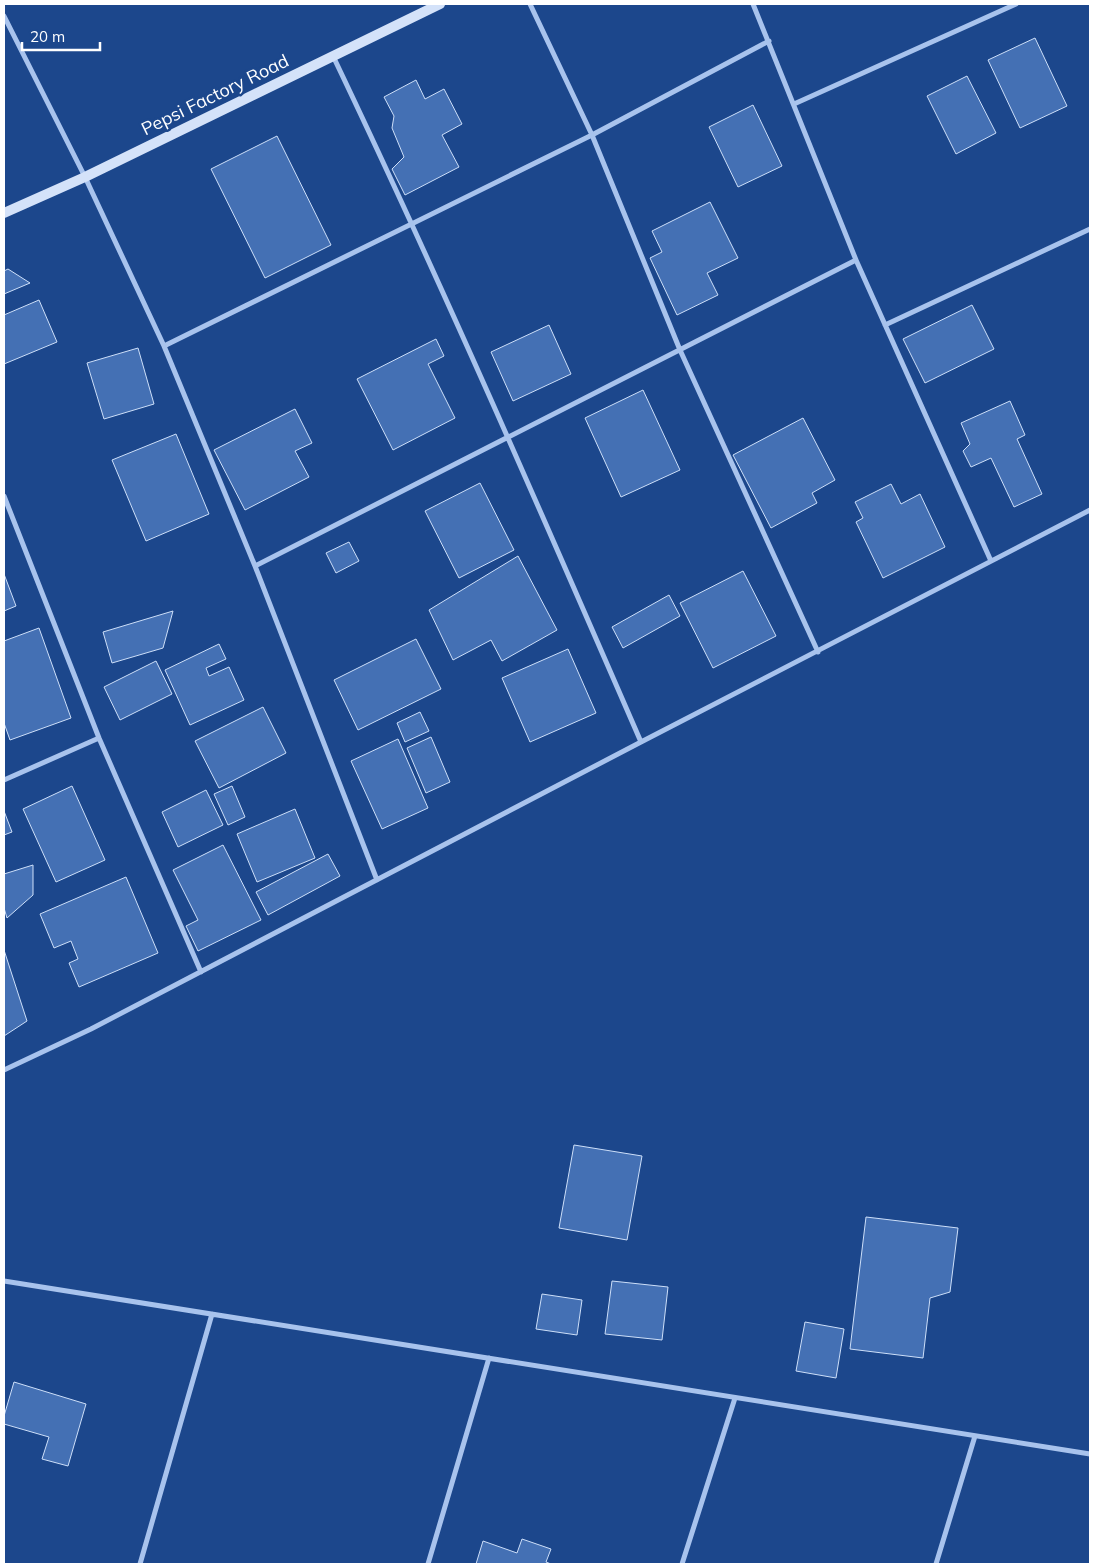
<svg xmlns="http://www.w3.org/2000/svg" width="1094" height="1568" font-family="Mulish,sans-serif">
<rect width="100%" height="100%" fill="#1c478c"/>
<!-- building -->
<path fill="#4470b4" stroke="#cddff9" d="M1035,38L1067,106L1020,128L988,60Z
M967,76L996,133L956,154L927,96Z
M416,80L425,99L444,89L462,124L442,135L459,167L405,195L392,169L404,157L392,128L394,116L384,97Z
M753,105L782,166L738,187L709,127Z
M277,136L331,245L265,278L211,169Z
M710,202L738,258L707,273L718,295L677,315L650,258L662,252L652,231Z
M8,269L30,283L4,294V271Z
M39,300L57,342L4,364V315Z
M972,305L994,349L925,383L903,339Z
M549,325L571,374L513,401L491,352Z
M436,339L444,356L428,364L455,418L393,450L357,379Z
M138,348L154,404L104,419L87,363Z
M643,390L680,470L621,497L585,418Z
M1010,401L1025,435L1017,439L1042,494L1014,507L991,458L971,467L963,451L970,444L961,423Z
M295,409L312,443L295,451L309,477L245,510L214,450Z
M803,418L835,480L812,493L817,503L771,528L733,455Z
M176,434L209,514L146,541L112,460Z
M480,483L514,550L459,578L425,511Z
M891,484L901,504L920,494L945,547L883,578L856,522L863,518L855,502Z
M349,542L359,561L336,573L326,553Z
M518,556L557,630L502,661L491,640L453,660L429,610Z
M743,571L776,636L713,668L680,603Z
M4,574L16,606L4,611Z
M669,595L680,616L623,648L612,627Z
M173,611L163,648L112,663L103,632Z
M39,628L71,718L10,740L4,723V641Z
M416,639L441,689L358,730L334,680Z
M219,644L226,659L206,668L209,676L229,667L244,700L190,725L165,670Z
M568,649L596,713L530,742L502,678Z
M156,661L172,694L120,720L104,687Z
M263,707L286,753L219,788L195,741Z
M420,712L429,731L405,742L397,723Z
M431,737L450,782L426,793L407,748Z
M398,739L428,808L382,829L351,761Z
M72,786L105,860L56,882L23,809Z
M232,786L245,817L228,825L214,794Z
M206,790L223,825L178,847L162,812Z
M295,809L315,858L257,882L237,834Z
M4,811L12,832L4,835Z
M223,845L261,920L198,951L186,926L198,920L173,870Z
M328,854L340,876L268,915L256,892Z
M33,865V895L7,918L4,908V874Z
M126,877L158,953L79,987L69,963L78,959L71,941L54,948L40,914Z
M4,950L27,1021L4,1036Z
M574,1145L642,1156L627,1240L559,1228Z
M866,1217L958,1228L950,1292L930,1298L923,1358L850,1349Z
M612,1281L668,1287L662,1340L605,1334Z
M542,1294L582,1300L577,1335L536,1329Z
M805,1322L844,1329L836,1378L796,1371Z
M14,1382L86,1404L68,1466L42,1459L49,1437L4,1424V1416Z
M522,1539L551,1549L546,1562L551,1564H476L483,1541L517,1553Z"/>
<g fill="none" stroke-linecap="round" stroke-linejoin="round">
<!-- minor -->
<path stroke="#a8c3ed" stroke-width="5" d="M530,4L592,135L680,350L818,652
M753,4L856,260L991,561
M4,16L85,177L164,346L255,566L377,880
M333,56C441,282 541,512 641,742
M794,104L1016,4
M885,325L1090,229
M164,346L592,135L769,41
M4,496L99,738L201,972
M255,566L856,260
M4,780L99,738
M4,1070L91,1029L641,742L1090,510
M4,1281L1090,1454
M140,1564L212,1314
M428,1564L489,1358
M682,1564L735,1398
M936,1564L975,1436"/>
<!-- secondary -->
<path stroke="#d4e2f9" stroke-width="10" d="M4,213L85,177L440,4"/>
</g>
<g text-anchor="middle" stroke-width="5" stroke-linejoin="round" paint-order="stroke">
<!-- street labels -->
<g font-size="18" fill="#fff" stroke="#1c478c">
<text transform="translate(215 95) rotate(-26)" y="6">Pepsi Factory Road</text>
</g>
</g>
<!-- border -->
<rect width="1094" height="1568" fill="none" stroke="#ffffff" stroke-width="10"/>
<!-- scale -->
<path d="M22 42v8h78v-8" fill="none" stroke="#ffffff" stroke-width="2.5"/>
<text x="30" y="42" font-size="15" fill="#ffffff" stroke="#1c478c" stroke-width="4" paint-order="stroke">20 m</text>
</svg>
